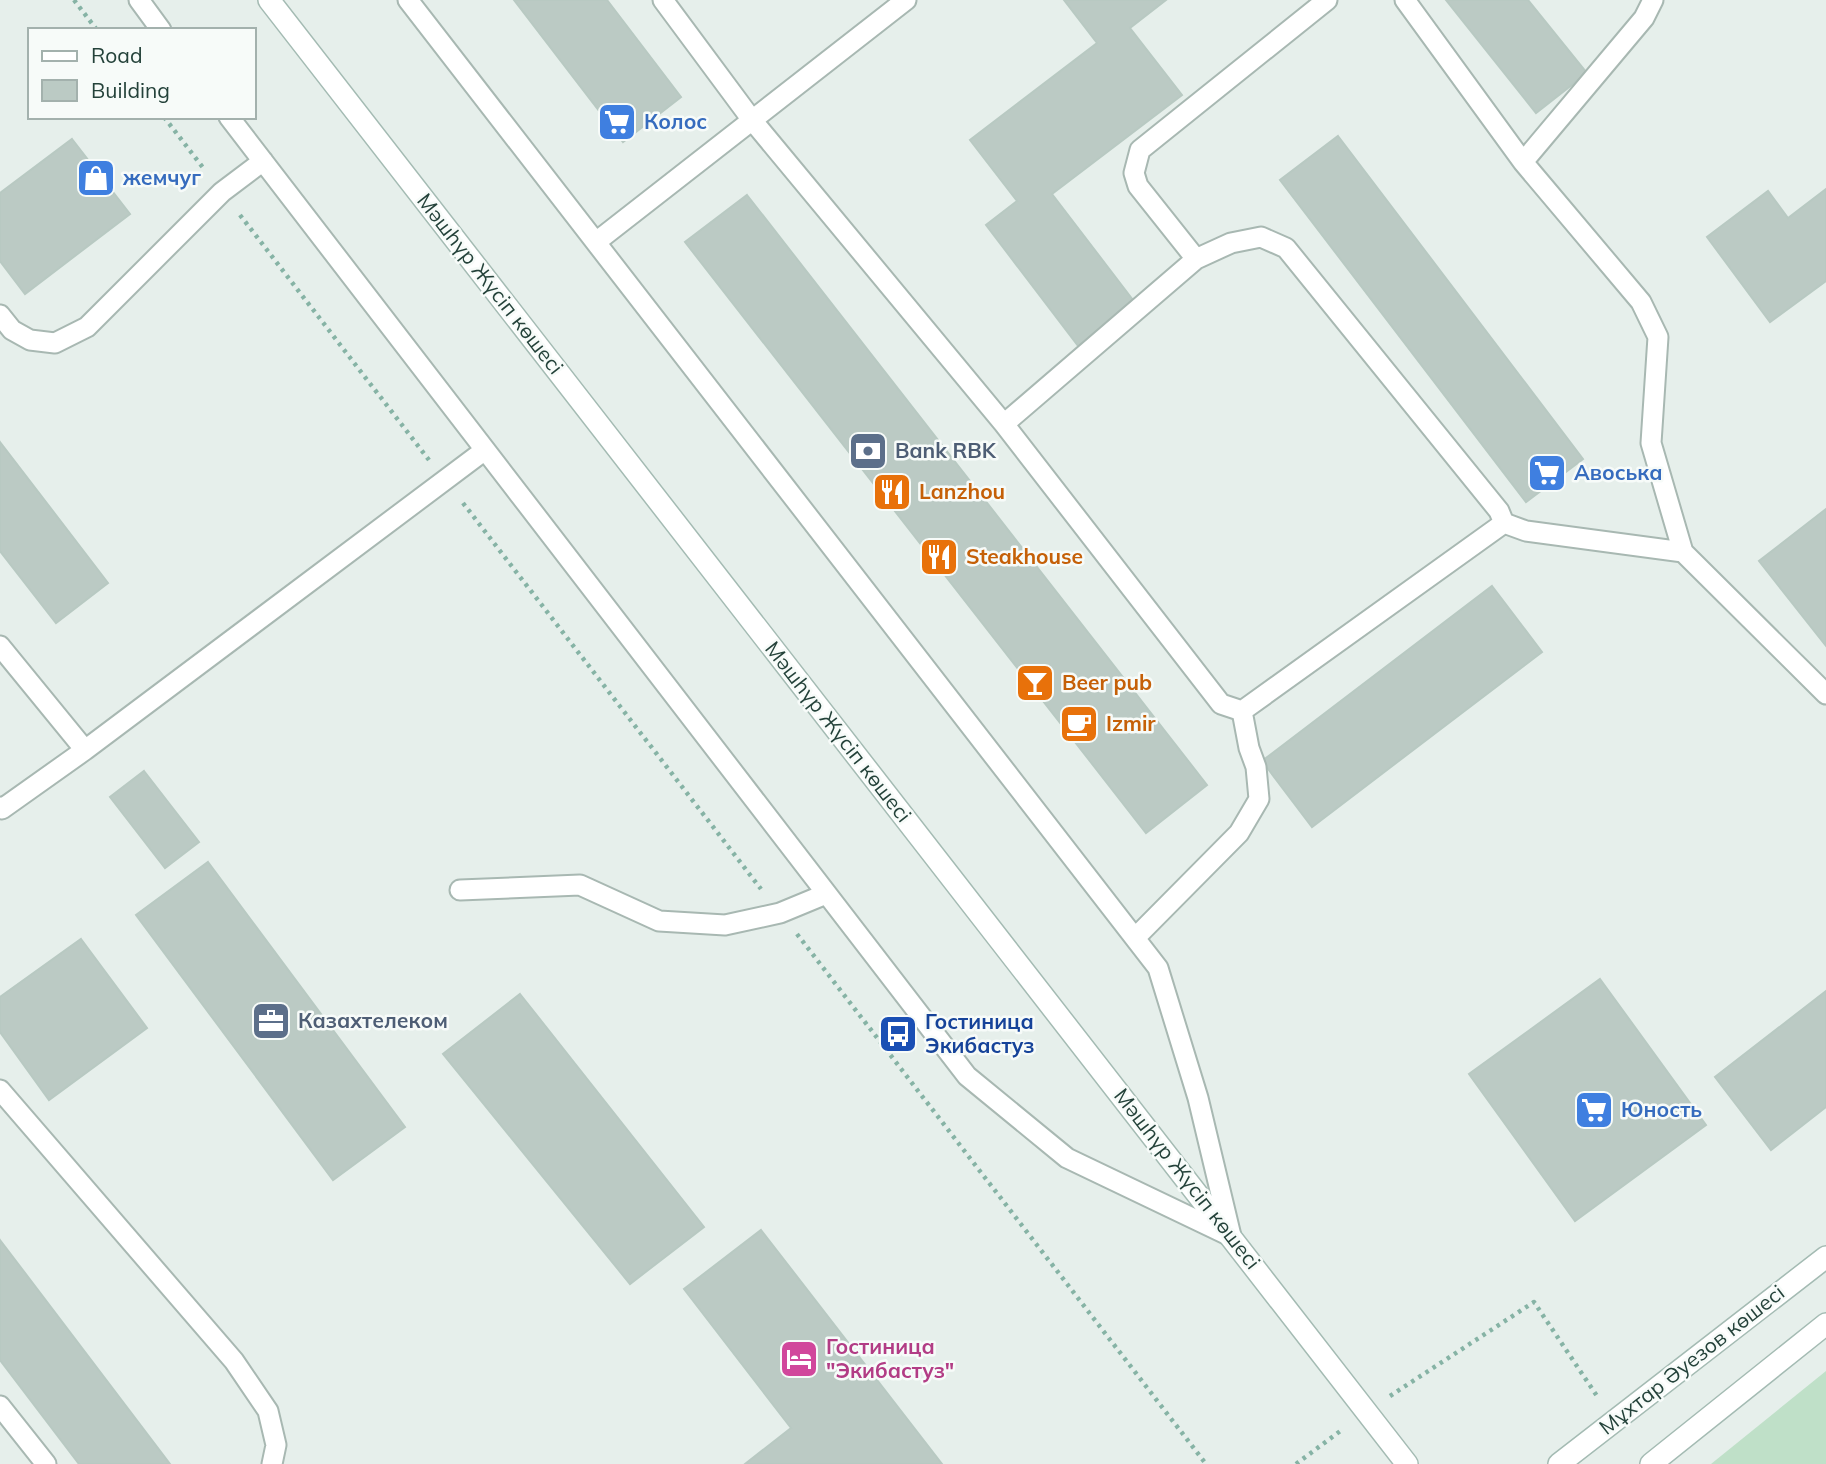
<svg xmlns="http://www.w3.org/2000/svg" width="1826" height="1464" font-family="Mulish,sans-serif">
<rect width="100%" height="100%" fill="#e6efeb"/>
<!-- green -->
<path fill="#bfe0c8" d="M1826,1371V1464H1711Z"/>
<!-- building -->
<path fill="#bbcac4" stroke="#b8c9c2" stroke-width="2" d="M514,0H607L681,97L623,142Z
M1064,0H1166L1130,28L1182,95L1052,194L1136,304L1079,347L986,225L1017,201L970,140L1097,43Z
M1446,0H1528L1587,73L1536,113Z
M1338,136L1583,459L1526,502L1280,180Z
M72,139L130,214L25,294L0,261V193Z
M1826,189V281L1770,322L1707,237L1768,191L1788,218Z
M747,195L1207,785L1146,833L685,242Z
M0,442L108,583L56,623L0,551Z
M1826,509V646L1759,561Z
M1492,586L1542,652L1312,827L1262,761Z
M144,771L199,842L165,868L110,797Z
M208,862L405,1127L333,1180L136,915Z
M81,939L147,1028L49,1100L0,1032V997Z
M1600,979L1706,1125L1575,1221L1469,1074Z
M1826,991V1107L1771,1150L1715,1077Z
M520,994L704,1227L630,1284L443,1054Z
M761,1230L942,1464H745L791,1428L684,1289Z
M0,1240L170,1464H79L0,1360Z"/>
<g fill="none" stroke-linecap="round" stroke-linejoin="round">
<defs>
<path id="lane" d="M139,0L161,30
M408,0L1158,968L1198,1098L1231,1236
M663,0L752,120L1004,424L1221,704L1242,711
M1405,0L1523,162
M1653,0L1644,18L1523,162L1641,302L1658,337L1651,443L1683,552L1826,694
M229,117L967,1076L1067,1158L1230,1236
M596,242L906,0
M1196,259L1231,243L1261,237L1286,248L1499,511L1504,523
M0,315L12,330L30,340L55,343L87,327L222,192L263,161
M1004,424L1196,259L1138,186L1134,173L1140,150L1327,0
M0,646L85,750
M0,807L2,809L85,750L485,450
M460,890L580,885L659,921L725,925L780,913L826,894
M1135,938L1239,833L1259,799L1256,767L1249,748L1242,711L1504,523L1526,531L1683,552
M0,1090L234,1361L268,1411L276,1445L272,1464
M0,1406L46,1464"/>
<path id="secondary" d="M269,0L1407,1464
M1559,1464L1826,1257
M1651,1464L1826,1324"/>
</defs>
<!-- lane casing -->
<use href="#lane" stroke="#a8b8b2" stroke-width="23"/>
<!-- secondary casing -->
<use href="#secondary" stroke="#a4bbb3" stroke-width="24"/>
<!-- path -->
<path stroke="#86b3a5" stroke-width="4.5" stroke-dasharray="3.5 5" stroke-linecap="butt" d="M74,0L97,30
M164,117L204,169
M240,215L429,460
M463,503L761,889
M797,934L1206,1464
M1390,1396L1534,1302L1599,1399
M1296,1464L1343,1429"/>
<!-- lane -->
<use href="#lane" stroke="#fff" stroke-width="19"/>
<!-- secondary -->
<use href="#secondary" stroke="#fff" stroke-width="21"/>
</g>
<!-- icons -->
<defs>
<symbol id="supermarket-square" viewBox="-11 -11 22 22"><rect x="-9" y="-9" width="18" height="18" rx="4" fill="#3f7fe0" stroke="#f7fbf9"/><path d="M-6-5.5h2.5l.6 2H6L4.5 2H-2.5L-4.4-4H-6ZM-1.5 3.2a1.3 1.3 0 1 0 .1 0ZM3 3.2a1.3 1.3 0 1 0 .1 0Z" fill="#fff"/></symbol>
<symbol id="shop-square" viewBox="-11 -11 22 22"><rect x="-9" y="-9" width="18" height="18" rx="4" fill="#3f7fe0" stroke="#f7fbf9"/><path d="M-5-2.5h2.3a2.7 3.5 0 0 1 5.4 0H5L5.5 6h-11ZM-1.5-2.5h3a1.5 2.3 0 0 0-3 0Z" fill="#fff"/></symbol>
<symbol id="bank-square" viewBox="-11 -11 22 22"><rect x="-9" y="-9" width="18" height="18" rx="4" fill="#5c6f8a" stroke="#f7fbf9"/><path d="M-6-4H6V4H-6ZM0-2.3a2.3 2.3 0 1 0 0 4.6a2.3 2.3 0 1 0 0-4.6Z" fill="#fff"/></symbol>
<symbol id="restaurant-square" viewBox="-11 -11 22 22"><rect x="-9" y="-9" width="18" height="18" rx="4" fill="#e8710a" stroke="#f7fbf9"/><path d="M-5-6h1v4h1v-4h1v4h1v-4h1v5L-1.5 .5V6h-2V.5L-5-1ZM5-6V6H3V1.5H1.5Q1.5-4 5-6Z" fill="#fff"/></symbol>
<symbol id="bar-square" viewBox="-11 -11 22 22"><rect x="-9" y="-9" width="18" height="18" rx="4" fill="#e8710a" stroke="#f7fbf9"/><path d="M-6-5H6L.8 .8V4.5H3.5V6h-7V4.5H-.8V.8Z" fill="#fff"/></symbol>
<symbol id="cafe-square" viewBox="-11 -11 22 22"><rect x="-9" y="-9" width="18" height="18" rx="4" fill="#e8710a" stroke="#f7fbf9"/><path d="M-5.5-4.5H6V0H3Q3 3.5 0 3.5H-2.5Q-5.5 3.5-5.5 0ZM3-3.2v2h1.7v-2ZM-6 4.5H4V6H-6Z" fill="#fff"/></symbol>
<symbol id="office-square" viewBox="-11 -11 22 22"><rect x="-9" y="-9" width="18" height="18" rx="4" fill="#5c6f8a" stroke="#f7fbf9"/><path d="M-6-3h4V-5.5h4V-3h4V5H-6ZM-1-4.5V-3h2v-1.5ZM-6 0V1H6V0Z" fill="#fff"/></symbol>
<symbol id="bus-square" viewBox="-11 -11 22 22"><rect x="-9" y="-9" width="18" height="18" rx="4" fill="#1a4fb4" stroke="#f7fbf9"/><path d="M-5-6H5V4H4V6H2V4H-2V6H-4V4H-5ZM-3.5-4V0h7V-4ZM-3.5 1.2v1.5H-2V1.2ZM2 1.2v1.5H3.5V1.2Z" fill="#fff"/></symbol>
<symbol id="hotel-square" viewBox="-11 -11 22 22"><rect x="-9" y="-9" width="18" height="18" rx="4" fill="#d1479c" stroke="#f7fbf9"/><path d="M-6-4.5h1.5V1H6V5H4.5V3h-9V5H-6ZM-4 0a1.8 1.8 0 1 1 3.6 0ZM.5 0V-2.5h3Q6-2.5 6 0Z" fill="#fff"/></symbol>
</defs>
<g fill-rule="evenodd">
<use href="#supermarket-square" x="595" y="100" width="44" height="44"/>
<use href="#shop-square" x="74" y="156" width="44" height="44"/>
<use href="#bank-square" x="846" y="429" width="44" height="44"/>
<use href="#supermarket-square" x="1525" y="451" width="44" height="44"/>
<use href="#restaurant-square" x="870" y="470" width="44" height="44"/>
<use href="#restaurant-square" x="917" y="535" width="44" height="44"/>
<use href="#bar-square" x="1013" y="661" width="44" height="44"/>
<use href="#cafe-square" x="1057" y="702" width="44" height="44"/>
<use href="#office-square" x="249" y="999" width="44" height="44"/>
<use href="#bus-square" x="876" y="1012" width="44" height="44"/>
<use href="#supermarket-square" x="1572" y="1088" width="44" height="44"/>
<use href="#hotel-square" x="777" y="1337" width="44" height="44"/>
</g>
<g text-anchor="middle" stroke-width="5" stroke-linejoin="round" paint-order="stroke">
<!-- shop labels -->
<g font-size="21" font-weight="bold" fill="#366cbe" stroke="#f7fbf9" text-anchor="start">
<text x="644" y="129">Колос</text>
<text x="123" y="185">жемчуг</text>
<text x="1574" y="480">Авоська</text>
<text x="1621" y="1117">Юность</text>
</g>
<!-- street labels -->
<g font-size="21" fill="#24423a" stroke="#f7fbf9">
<text transform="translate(490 284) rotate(52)" y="7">Мәшһүр Жүсіп көшесі</text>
<text transform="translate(838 732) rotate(52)" y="7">Мәшһүр Жүсіп көшесі</text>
<text transform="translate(1187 1179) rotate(52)" y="7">Мәшһүр Жүсіп көшесі</text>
<text transform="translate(1692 1360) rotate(-38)" y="7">Мұхтар Әуезов көшесі</text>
</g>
<!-- service labels -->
<g font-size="21" font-weight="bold" fill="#4e5e75" stroke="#f7fbf9" text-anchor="start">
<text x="895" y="458">Bank RBK</text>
<text x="298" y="1028">Казахтелеком</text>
</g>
<!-- food labels -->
<g font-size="21" font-weight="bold" fill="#c56008" stroke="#f7fbf9" text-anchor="start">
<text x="919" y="499">Lanzhou</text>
<text x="966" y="564">Steakhouse</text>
<text x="1062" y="690">Beer pub</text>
<text x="1106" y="731">Izmir</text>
</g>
<!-- transit labels -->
<g font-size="21" font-weight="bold" fill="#164399" stroke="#f7fbf9" text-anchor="start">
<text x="925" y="1029">Гостиница<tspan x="925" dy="24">Экибастуз</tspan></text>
</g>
<!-- hotel labels -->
<g font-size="21" font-weight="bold" fill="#b23c85" stroke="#f7fbf9" text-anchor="start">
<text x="826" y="1354">Гостиница<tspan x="826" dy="24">"Экибастуз"</tspan></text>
</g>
</g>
<!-- legend -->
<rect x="28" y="28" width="228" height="91" fill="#f7fbf9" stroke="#a3b1ad" stroke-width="2"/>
<rect x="42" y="51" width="35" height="10" fill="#ffffff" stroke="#a3b1ad" stroke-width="2"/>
<text x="91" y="63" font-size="21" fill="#24423a">Road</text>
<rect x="42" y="80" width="35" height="21" fill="#bbcac4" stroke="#a3b1ad" stroke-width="2"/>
<text x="91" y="98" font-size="21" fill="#24423a">Building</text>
</svg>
